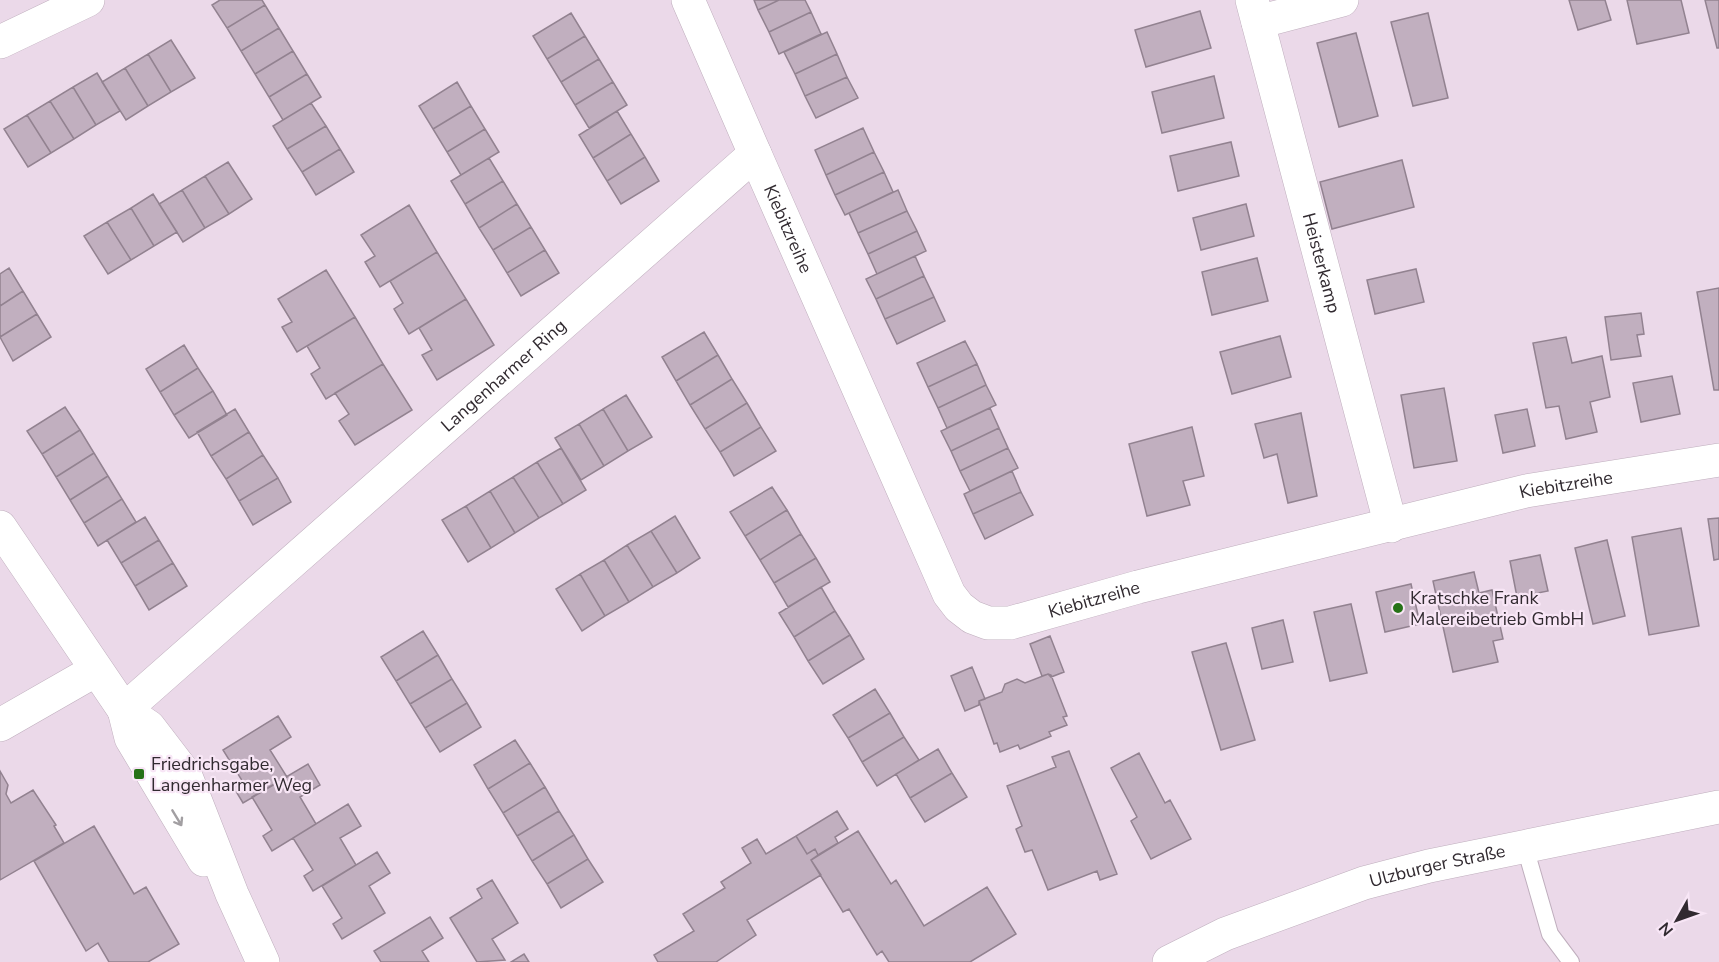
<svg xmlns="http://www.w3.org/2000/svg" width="1719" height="962" font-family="'Nunito Sans',sans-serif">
<rect width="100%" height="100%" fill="#ebd9e9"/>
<!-- building -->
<path fill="#c1afbf" stroke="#928290" stroke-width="1.5" d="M220,0H262L265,5L227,28L212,5Z
M754,0H779L758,10Z
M779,0H805L811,12L769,32L758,10Z
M1569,0H1605L1611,20L1578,30Z
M1627,0H1681L1689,33L1637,44Z
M1705,0H1719V48H1717Z
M265,5L279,28L241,51L227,28Z
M1200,11L1211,48L1146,67L1135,30Z
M811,12L821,34L779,54L769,32Z
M571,13L585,36L547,59L533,36Z
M1428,13L1448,98L1413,106L1391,22Z
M279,28L293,51L255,74L241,51Z
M827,32L837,54L795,74L784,52Z
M1356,33L1378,116L1339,127L1317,43Z
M585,36L599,59L561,82L547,59Z
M171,40L195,78L171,92L148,54Z
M293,51L307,74L269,97L255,74Z
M148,54L171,92L148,106L125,68Z
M837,54L847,77L805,96L795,74Z
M599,59L613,82L575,105L561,82Z
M125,68L148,106L126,120L102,82Z
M97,73L120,111L96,125L73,87Z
M307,74L321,97L283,120L269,97Z
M1214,76L1224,118L1162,133L1152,92Z
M847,77L858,98L816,118L805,96Z
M457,82L471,106L433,129L419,106Z
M613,82L627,105L589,128L575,105Z
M73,87L96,125L74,139L50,101Z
M50,101L74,139L51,153L27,115Z
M311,103L326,126L287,149L273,126Z
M471,106L485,129L447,152L433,129Z
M617,111L631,134L593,158L579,135Z
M27,115L51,153L28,167L4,129Z
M326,126L340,149L302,172L287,149Z
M863,128L874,152L826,175L815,150Z
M485,129L499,152L461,175L447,152Z
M631,134L645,157L607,181L593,158Z
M1231,142L1239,176L1178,191L1170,156Z
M340,149L354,172L316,195L302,172Z
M874,152L884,172L835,195L826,175Z
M645,157L659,181L621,204L607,181Z
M489,158L503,181L465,204L451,181Z
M1402,160L1414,207L1332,229L1320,182Z
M228,162L252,199L229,214L205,176Z
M884,172L893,192L845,215L835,195Z
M205,176L229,214L205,228L182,190Z
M503,181L517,204L479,228L465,204Z
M182,190L205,228L183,242L159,204Z
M898,190L907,211L858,233L849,213Z
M153,194L177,232L154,246L131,208Z
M517,204L531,227L493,250L479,228Z
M1246,204L1254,236L1201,250L1193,218Z
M409,205L437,252L380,287L365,262L375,256L361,235Z
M131,208L154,246L131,260L107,222Z
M907,211L917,231L868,254L858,233Z
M107,222L131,260L108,274L84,236Z
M531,227L545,250L507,273L493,250Z
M917,231L926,251L877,274L868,254Z
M545,250L559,273L521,296L507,273Z
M437,252L466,299L409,334L394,309L403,303L390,281Z
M915,256L924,276L876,299L866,279Z
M1257,258L1268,301L1212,315L1202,272Z
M9,268L23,291L0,306V274Z
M1416,269L1424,302L1375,314L1367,280Z
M326,270L355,317L297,352L282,327L292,322L278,299Z
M924,276L934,297L885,319L876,299Z
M1719,288V390H1714L1697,292Z
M23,291L37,314L0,337V306Z
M934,297L945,321L897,344L885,319Z
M466,299L494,345L437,380L422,355L432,350L419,328Z
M1641,313L1644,334L1637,335L1641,356L1611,360L1605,317Z
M37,314L51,337L13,361L0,337Z
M355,317L383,364L326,399L311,374L320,368L307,346Z
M704,332L718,355L676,381L662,357Z
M1280,336L1291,377L1232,394L1220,352Z
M1566,337L1572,363L1602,356L1610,397L1590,402L1597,432L1566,439L1559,406L1546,408L1533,343Z
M965,341L977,364L928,387L917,363Z
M184,345L198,368L160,392L146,369Z
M718,355L732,379L690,405L676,381Z
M383,364L412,410L355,445L339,421L349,414L335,393Z
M977,364L986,385L938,408L928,387Z
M198,368L213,391L174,415L160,392Z
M1672,376L1680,414L1641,422L1633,383Z
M732,379L747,403L705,429L690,405Z
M986,385L996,405L947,428L938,408Z
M1444,388L1457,461L1414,468L1401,395Z
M213,391L227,415L189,438L174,415Z
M626,395L652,437L628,451L603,409Z
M747,403L761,427L720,452L705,429Z
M65,407L80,430L42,454L27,431Z
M990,408L999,428L951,451L941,431Z
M235,409L249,432L211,456L197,432Z
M603,409L628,451L604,466L579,424Z
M1527,409L1535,446L1503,453L1495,415Z
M1301,413L1317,496L1288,503L1277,454L1264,458L1255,424Z
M579,424L604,466L581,480L555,438Z
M761,427L776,451L734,476L720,452Z
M1192,427L1204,476L1183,481L1190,505L1147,516L1129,444Z
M999,428L1008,448L960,471L951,451Z
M80,430L94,453L56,477L42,454Z
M249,432L263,455L226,479L211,456Z
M561,448L586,490L563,504L537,462Z
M1008,448L1018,468L970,491L960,471Z
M94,453L108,476L70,500L56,477Z
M263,455L278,478L239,501L226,479Z
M537,462L563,504L539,518L513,477Z
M1012,471L1021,492L973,514L964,494Z
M108,476L122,499L84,523L70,500Z
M513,477L539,518L515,533L490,491Z
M278,478L291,502L253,525L239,501Z
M772,487L787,510L745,536L730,512Z
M490,491L515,533L491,548L466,506Z
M1021,492L1033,515L985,539L973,514Z
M122,499L136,522L98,546L84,523Z
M466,506L491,548L468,562L442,520Z
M787,510L801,534L760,560L745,536Z
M675,516L700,558L677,573L651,531Z
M145,517L159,540L121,563L107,540Z
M1719,518V559L1714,560L1708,519Z
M1681,528L1699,626L1649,635L1632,537Z
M651,531L677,573L653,587L627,545Z
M801,534L816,558L774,583L760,560Z
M159,540L173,563L135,586L121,563Z
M1607,540L1625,616L1593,624L1575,548Z
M627,545L653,587L629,602L604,560Z
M1540,555L1548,591L1517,597L1510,561Z
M816,558L830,582L788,607L774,583Z
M604,560L629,602L605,616L580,574Z
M173,563L187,586L149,610L135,586Z
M1474,572L1479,593L1492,590L1503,639L1493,641L1498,662L1453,672L1433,581Z
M580,574L605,616L582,631L556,589Z
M1411,584L1420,624L1385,632L1376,592Z
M821,587L835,611L794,637L779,613Z
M1351,604L1367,673L1330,681L1314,612Z
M835,611L850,635L808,661L794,637Z
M1283,620L1293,662L1262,669L1252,628Z
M423,631L438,655L396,681L381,657Z
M850,635L864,659L823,684L808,661Z
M1050,636L1064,672L1051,677L1048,674L1042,676L1030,644Z
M1226,643L1255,740L1221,750L1192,652Z
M438,655L452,679L410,704L396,681Z
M972,667L985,699L979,701V705L965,711L951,676Z
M1048,674L1051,675L1067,716L1063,717L1067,725L1049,732L1051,736L1020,749L1018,745L1000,752L997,743L994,744L979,701L1002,692L1005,684L1017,679L1025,683Z
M452,679L467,703L425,728L410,704Z
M875,689L890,713L848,738L833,715Z
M467,703L481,727L440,752L425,728Z
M890,713L904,737L862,762L848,738Z
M278,716L291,737L270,750L287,777L243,803L234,788L243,782L223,750Z
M904,737L919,760L877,786L862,762Z
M515,740L530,763L488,789L474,765Z
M938,749L952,773L910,798L896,774Z
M1069,751L1117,874L1100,880L1097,871L1048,890L1032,850L1025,852L1016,829L1022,826L1007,786L1056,767L1052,757Z
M1139,753L1165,803L1170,800L1191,839L1151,859L1131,821L1137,817L1111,768Z
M530,763L545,787L503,813L488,789Z
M308,764L320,785L300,797L316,824L272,851L263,836L272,830L252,797Z
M0,771L8,785L6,794L11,803L33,790L56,825L54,826L64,843L0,880Z
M952,773L967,797L925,822L910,798Z
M545,787L559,811L517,836L503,813Z
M348,804L361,826L340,838L356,865L313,891L304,876L313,870L293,838Z
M559,811L574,835L532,861L517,836Z
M837,811L848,829L835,837L838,843L818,855L815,849L807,854L796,836Z
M94,826L134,894L146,887L179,944L148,962H109L98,943L86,951L34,861Z
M858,831L891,884L896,880L924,926L987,887L1016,934L970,962H889L882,951L877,955L849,909L843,912L811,860Z
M574,835L588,859L547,884L532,861Z
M796,836L807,854L815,849L818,855L811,860L821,875L747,920L756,935L716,962H658L654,955L694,931L683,914L725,888L721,882L751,863L742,848L757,839L766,854Z
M377,852L390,873L369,886L385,913L342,939L333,924L342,918L322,886Z
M588,859L603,882L561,908L547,884Z
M492,880L518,923L492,939L505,960L477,962L450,918L482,898L477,889Z
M430,917L443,938L422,951L429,962H381L374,951Z
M524,954L529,962H511Z"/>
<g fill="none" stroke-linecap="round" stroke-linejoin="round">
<defs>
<path id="service" d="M1525,847L1550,934L1571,962"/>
<g id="minor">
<path id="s1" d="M1252,0L1391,526"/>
<path d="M1258,22L1342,0"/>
<path d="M0,42L88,0"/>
<path id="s2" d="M755,154L949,594L959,607L972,617L988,623H1010L1138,587L1526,491L1719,460"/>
<path id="s3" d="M124,710L755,154L688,0"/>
<path d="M0,725L96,670"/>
</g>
<g id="secondary">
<path d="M0,527L124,710L149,727L185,774L232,894L263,962"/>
<path d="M124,710L131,738L204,860"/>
<path id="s4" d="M1169,962L1225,934L1364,883L1429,866L1719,807"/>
</g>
</defs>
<!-- service casing -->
<use href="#service" stroke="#bfaebd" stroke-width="18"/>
<!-- minor casing -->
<use href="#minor" stroke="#bfaebd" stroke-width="34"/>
<!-- secondary casing -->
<use href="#secondary" stroke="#bfaebd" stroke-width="34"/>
<!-- service -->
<use href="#service" stroke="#fff" stroke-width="16"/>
<!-- minor -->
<use href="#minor" stroke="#fff" stroke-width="33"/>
<!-- secondary -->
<use href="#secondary" stroke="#fff" stroke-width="33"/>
</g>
<!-- one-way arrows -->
<defs><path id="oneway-shaft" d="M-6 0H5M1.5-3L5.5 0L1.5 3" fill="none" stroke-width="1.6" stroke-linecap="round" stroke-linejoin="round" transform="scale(1.5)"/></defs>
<use stroke="#a29fa2" href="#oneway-shaft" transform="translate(177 818) rotate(59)"/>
<!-- markers -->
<g fill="#267217" stroke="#f8e6f6" stroke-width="2">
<circle cx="1398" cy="608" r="6"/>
<rect x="133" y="768" width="12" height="12" rx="3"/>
</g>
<g text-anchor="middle" stroke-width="4.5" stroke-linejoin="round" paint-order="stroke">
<!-- street labels -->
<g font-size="18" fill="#312a30" stroke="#f8e6f6">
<text dy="6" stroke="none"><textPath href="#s2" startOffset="82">Kiebitzreihe</textPath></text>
<text dy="6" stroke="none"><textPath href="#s1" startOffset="272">Heisterkamp</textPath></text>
<text dy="6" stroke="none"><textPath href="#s3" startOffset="506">Langenharmer Ring</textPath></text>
<text dy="6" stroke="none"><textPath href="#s2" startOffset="1126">Kiebitzreihe</textPath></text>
<text dy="6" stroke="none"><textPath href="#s2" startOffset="640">Kiebitzreihe</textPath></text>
<text dy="6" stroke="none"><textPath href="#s4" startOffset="286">Ulzburger Straße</textPath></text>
</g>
<!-- poi labels -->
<g font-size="18" fill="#312a30" stroke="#f8e6f6" text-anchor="start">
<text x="1410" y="604">Kratschke Frank<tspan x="1410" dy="21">Malereibetrieb GmbH</tspan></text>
<text x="151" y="770">Friedrichsgabe,<tspan x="151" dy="21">Langenharmer Weg</tspan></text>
</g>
</g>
<!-- north arrow -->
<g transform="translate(1677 920) rotate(230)" stroke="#f8e6f6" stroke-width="4.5" paint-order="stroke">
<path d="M0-4.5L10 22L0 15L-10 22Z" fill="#312a30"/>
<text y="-9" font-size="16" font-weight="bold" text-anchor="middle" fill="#312a30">N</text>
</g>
</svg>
